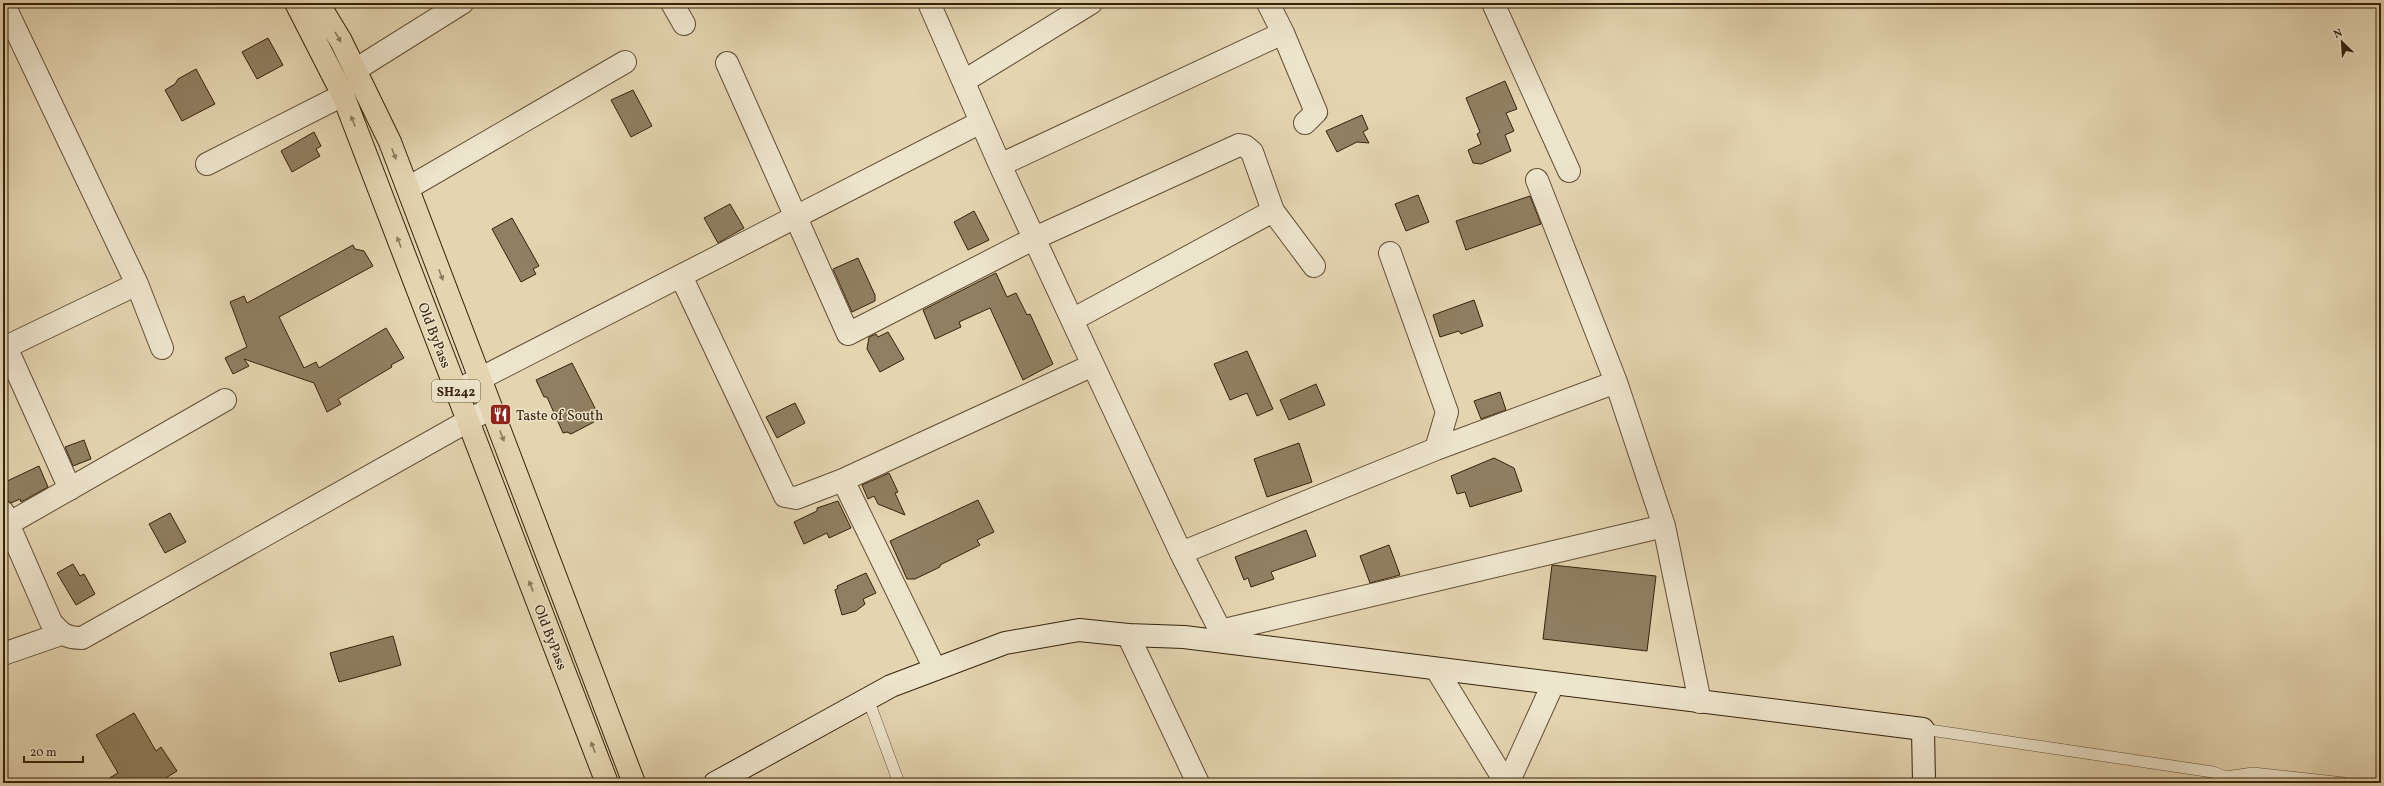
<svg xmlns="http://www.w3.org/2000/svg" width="2384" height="786" font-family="Vollkorn,serif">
<rect width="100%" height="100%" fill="#e4d5b1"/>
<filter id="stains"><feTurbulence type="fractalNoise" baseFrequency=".005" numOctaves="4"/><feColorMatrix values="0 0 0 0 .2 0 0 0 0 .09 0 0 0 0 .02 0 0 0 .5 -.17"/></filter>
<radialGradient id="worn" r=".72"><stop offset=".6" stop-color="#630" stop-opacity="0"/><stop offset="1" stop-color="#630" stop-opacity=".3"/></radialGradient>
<!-- building -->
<path fill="#907f61" stroke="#35220a" d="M268,38L283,65L257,79L242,52Z
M196,69L215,104L182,121L165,90L175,84L178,79Z
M1505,81L1517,109L1506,113L1514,131L1505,135L1511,151L1481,164L1473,163L1468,150L1481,144L1477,134L1480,132L1466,98Z
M633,90L652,126L631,137L611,100Z
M1362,115L1368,129L1363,132L1369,143L1357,142L1337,152L1326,131Z
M314,132L321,146L316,149L320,156L292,172L281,151Z
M1418,195L1429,222L1406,231L1395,204Z
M1530,196L1541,224L1466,250L1456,221Z
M730,204L744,228L718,243L704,218Z
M974,211L989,240L968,250L954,222Z
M512,218L539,266L533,269L536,274L521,282L492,229Z
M353,245L355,249L364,251L373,266L279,317L304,368L316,362L319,368L386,328L404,358L391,365L392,367L338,399L341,404L327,412L314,383L244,359L249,366L233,374L225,358L247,347L230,302L244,296L247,303Z
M858,258L875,295V301L852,312L833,269Z
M996,273L1007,297L1016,293L1027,315L1030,314L1053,364L1023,380L990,308L959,322L961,327L935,339L923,310Z
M1474,300L1483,326L1461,334L1459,331L1440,337L1433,315Z
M888,332L904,359L880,372L867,349L869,337L876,334L878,337Z
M1247,351L1273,409L1257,416L1247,393L1230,400L1214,364Z
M572,363L596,410L590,413L594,422L571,434L567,432L563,433L547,397H544L536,380Z
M1316,384L1325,405L1289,420L1280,400Z
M1500,392L1506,410L1481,419L1474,401Z
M795,403L805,423L777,438L766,417Z
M84,440L91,459L73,466L65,447Z
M1299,443L1312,482L1267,497L1254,459Z
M1494,458L1514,468L1522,491L1470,507L1465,492L1457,494L1451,476Z
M39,466L48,487L21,502L20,499L11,503L7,500L3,491V483Z
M889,473L898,492L895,493L905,515L878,504L874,496L868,499L862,485Z
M978,500L994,532L977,540L980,545L940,565V567L915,579H907L890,541Z
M838,501L851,528L829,538L827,533L804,544L794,522L817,511V508Z
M170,513L186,542L165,553L149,524Z
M1306,530L1316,556L1271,572L1274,579L1251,587L1248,578L1244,580L1235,557Z
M1389,545L1400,575L1370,583L1360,556Z
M73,564L80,576L84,574L95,594L76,605L57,573Z
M1552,565L1656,576L1647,651L1543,639Z
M866,573L876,593L863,599L865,604L856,611L842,615L835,590L838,588L837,586Z
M393,636L401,665L339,682L330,653Z
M134,713L156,751L161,747L177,771L158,783H101L118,773L96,735Z"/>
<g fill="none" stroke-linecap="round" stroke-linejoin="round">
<defs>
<path id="lane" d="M868,699L899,783
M1923,729L2213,772L2226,777L2230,783
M2226,777L2253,773L2344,783"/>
<path id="street" d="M3,3L137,284L162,348
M672,3L684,24
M929,3L1000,165L1093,365L1181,553L1226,642
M1268,3L1283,33L1316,112L1305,123
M1493,3L1569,171
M727,63L848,334L1035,238L1239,145L1245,146L1252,152L1273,211L1314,266
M355,70L462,3
M964,81L1091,3
M207,164L343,95
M1000,165L1283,33
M1537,180L1616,382L1664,526L1700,702
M408,188L625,62
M1390,253L1447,412L1436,449
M681,276L785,496L796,498L843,480
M1072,320L1273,211
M456,391L981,122
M70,489L6,347L137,284
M3,512L51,622C61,634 66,638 82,638L491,408
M8,524L225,400
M1181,553L1436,449L1616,382
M1220,631L1664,526
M1128,635L1198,783
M3,654L61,634
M935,669L843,480L1093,365
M1437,670L1506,783
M1508,783L1553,684"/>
<path id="secondary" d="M715,783L891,686L1005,643L1079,630L1128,635L1184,637L1923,729L1924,783"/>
<path id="primary" d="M296,3L343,95L607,783
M318,3L341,41L390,142L634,783"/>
</defs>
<!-- lane casing -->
<use href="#lane" stroke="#614f34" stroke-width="12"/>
<!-- street casing -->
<use href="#street" stroke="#614f34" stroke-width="24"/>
<!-- secondary casing -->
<use href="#secondary" stroke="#35220a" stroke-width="24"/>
<!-- primary casing -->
<use href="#primary" stroke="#35220a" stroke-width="24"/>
<!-- lane -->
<use href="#lane" stroke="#ede4cc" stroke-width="11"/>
<!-- street -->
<use href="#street" stroke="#ede4cc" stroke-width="22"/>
<!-- secondary -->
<use href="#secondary" stroke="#ede4cc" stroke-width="22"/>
<!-- primary -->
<use href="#primary" stroke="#e4d5b1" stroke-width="22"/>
</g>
<!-- one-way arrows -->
<defs><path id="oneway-solid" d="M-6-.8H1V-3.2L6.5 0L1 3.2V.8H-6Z"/></defs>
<g fill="#8c7c5e">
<use href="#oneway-solid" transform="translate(338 37) rotate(60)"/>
<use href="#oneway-solid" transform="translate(353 121) rotate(-111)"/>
<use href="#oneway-solid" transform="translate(394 154) rotate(69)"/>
<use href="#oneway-solid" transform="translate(399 242) rotate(-111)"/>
<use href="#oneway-solid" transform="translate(441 275) rotate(69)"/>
<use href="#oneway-solid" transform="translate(502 436) rotate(69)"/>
<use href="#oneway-solid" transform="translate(531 586) rotate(-111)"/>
<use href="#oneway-solid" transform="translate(593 747) rotate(-111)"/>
</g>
<!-- icons -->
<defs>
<symbol id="restaurant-square" viewBox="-11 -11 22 22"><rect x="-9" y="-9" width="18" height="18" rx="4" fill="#8f2418" stroke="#ede4cc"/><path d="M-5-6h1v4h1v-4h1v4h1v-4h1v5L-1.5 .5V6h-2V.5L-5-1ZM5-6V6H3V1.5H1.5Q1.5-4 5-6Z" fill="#fff"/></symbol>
</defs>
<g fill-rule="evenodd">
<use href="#restaurant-square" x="488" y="402" width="25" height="25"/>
</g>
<g text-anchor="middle" stroke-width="3" stroke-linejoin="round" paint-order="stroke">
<!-- shield labels -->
<rect fill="#ede4cc" stroke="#6c5c44" stroke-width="1" x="432" y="380" width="48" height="22" rx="3"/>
<g font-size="13" font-weight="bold" fill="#35220a">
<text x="456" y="396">SH242</text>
</g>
<!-- street labels -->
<g font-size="14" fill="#35220a" stroke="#ede4cc">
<text transform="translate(435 335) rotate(69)" y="5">Old ByPass</text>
<text transform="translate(551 637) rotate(69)" y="5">Old ByPass</text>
</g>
<!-- poi labels -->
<g font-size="14" fill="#35220a" stroke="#ede4cc" text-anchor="start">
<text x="516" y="420">Taste of South</text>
</g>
</g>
<!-- margin -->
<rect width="2384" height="786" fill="none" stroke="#e4d5b1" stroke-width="16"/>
<rect x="4" y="4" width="2376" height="778" fill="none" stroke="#35220a" stroke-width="2"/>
<rect x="8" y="8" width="2368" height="770" fill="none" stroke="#35220a"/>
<!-- north arrow -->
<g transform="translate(2342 42) rotate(335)" stroke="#ede4cc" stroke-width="3" paint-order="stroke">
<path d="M0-3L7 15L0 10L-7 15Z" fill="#35220a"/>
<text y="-6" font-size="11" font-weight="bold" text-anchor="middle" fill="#35220a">N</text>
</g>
<!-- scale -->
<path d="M24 756v6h59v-6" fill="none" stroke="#35220a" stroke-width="2"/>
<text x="30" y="756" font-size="12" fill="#35220a" stroke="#ede4cc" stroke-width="3" paint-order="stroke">20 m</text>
<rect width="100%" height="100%" filter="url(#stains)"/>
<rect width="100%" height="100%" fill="url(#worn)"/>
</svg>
